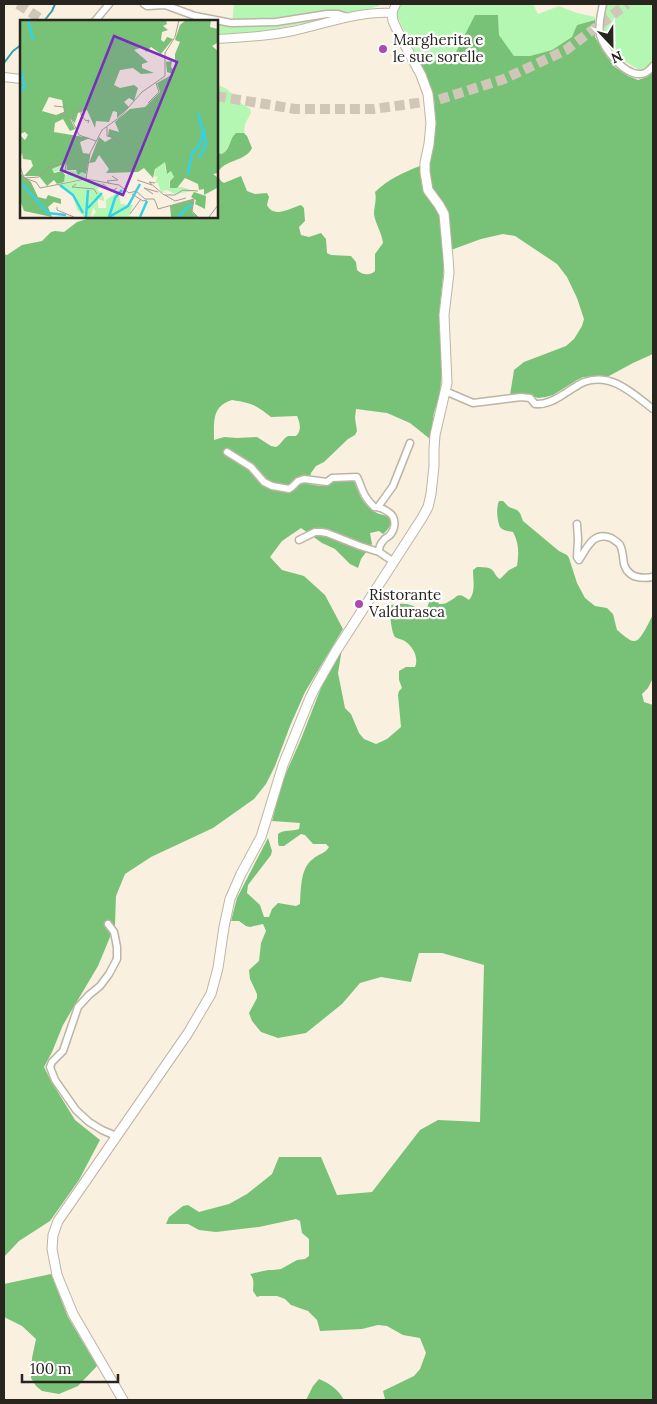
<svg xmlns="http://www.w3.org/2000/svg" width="657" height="1404" font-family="Lora,serif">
<rect width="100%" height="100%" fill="#faf0e0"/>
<!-- green -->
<path fill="#b4f7b2" d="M234,4H382L376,7C323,19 271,33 216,35V24L232,25Z
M402,4H533L538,14L559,6L577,13L595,17V20L577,25L573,37L552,50L530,56H514L499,35L498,15L452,60H435L415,55L395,11Z
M607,4H653V63L652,65L639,70L621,59L606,41L598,26Z
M216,84L227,89L242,104L250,109L251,113L245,124L244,133H236L225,152L222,155L216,153Z"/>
<!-- forest -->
<path fill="#78c277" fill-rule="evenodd" d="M475,15H498L499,35L514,56H530L552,50L572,37L577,25L595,20V37L607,57L615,67L628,76L638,80L647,77L653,72V354L633,363L609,376L583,377L577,380L553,395L546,397L538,398L528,394L510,395L514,370L524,362L566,346L574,339L582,326L584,319L577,298L567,277L557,264L515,236L503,234L481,239L451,250C450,235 451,218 444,204C440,198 433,193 431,185C426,167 433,150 435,132C438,102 428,80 415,55L435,60H452Z
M236,133H244L247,136L252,148C246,162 223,159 217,174L221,181L224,183L241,176L247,191L255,194L267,193L269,197L267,205C274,219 290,208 301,205L304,208L305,221L299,227L301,235L309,237L321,233L326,239L327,253L331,255L351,256L356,262L357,270C362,275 370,276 375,271V254L383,243C382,233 375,223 374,214C374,206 377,200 375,192C387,180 404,172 420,166L421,182L424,191L438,212L440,218L444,267L439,315L442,369L440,394L434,413L430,439L410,423L387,413L356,409L355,418L357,431L355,435L348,439L324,462L316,466L311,473L308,484C317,485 326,489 333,482L354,480C358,493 363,506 377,513C381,515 389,515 391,520C392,525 387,531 383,534L379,531L370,533L372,544L361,559L358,568L350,564L335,549L322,543L301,528L282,541L270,557L282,570L304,576L325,595L343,629L305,692L290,726L275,766L266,784L254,799L213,828L151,857L125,874L116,896L115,925L98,966L63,1025L52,1052L44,1067L51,1081L75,1120L100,1140L79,1180L50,1221L19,1241L4,1257V254L7,255L22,245L42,241L51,232L55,231L64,232L77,222L97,216H216V153L222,154C231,149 229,139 236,133ZM232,400C252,403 256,405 271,417L297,416C300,423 302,430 296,436H288L285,438L279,445L276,447L271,446L257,437L237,438L224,437L214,440C214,421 212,406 232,400Z
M499,501H503L509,507L517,510L520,513L523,521L559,551L567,555L569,558L577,583L585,598L595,606L607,608L613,614L617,630C621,633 629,641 634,641C641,642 649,621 653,615V678L648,688L642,694L644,702L653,705V1400H383L385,1399L383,1391L414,1376L420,1369L426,1353L420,1338L403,1335L387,1326L378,1325L362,1329L320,1331L317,1320L308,1311L291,1305L285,1299L277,1296H260L257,1297L253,1291C253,1285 255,1279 250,1274L268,1270H273L281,1269L297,1260L305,1259L309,1256V1239L302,1233L300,1221L296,1219L259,1227L216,1232L199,1230L188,1224H166L169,1217L183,1206L188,1205L199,1212L229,1204L247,1194L272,1174L279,1157H321L337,1195L372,1192L420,1130L438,1120L480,1122L484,965L442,953H419L411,982L381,977L360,983L342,1004L306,1033L278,1038L261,1032L252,1021L249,1013L257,998V994L250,979L249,970L259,961L261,943L266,931L263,924L250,927L246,926L239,921H231L237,898L268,838L272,851L271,855L248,885L247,893L260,905L264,917H269L272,909L278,903L296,906L300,904C301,890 300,868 313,859C318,854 325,854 329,847L326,844H313L305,835L301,834L284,846H279L278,843V834C284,829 292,832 299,829L300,823L272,821L282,782L301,739L321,688L342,649L338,673L345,708L351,714L359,733L364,739L376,744L387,739L401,727L398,695L399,691L402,688L399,680V671L406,667H415C419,658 413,647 406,642C403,639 398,639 395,637C391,632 389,610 391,605C407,602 412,604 425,613L431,597H435L439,604C442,604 445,604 448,602C459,597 456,591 469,600C476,592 473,580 473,570L477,567C480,567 486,567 489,568C495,570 495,577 500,579L509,570L517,566C519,553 519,543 513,532C509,531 503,531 500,527C497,521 496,507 499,501Z
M51,1274L68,1317L97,1366L78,1386L59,1394L42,1391L36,1386L31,1378L32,1358L36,1339L22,1326L4,1317V1284Z
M319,1379C329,1383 339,1390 344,1400H306L313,1386Z"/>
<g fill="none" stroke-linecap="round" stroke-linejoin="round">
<!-- stream -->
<path stroke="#2f9ead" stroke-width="2" d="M44,21L52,11L55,4
M4,63L13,51L21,45"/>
<!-- trunk-tunnel -->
<path stroke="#d0c7b9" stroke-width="10" stroke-dasharray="10 5" stroke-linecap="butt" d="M18,4L44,21
M216,96L295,109H374L438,100L504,79L566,50L627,4"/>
<defs>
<path id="minor" d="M144,4L147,6L165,5L195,16L231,23L276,22L327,14H338L348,17
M603,4C601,14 598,25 600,35C604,49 624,75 640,74C645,74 650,70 653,66
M95,21L109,4
M445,391L473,403L521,397L530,398L535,404C546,405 555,400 564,394C571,390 577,385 584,382C612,372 633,394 653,409
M227,452L251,467L264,482L272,486L289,489L292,487L298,481L304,479L327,482L332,478L357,477C363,490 362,495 374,507C379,507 384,509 388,512C397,517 396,529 389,536C386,538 385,538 383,541C380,544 379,548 379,552L394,562
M378,507L393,486L410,443
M577,524L578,539L577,557L579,560C587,548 593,531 611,538C614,540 618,542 620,545C623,551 623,558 624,564C628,578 641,579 653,577
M299,540L315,532H321L327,533L360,546L379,552
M108,924L114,932L117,947V959L109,974L100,986L89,995L78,1007L63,1051L52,1062L50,1067L55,1080L76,1110L89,1122L102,1130L116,1136"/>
<path id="tertiary" d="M216,39C242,38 268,36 293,31C325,24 359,11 392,13L396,4
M4,77L21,79"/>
<path id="secondary" d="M123,1400L73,1314L57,1275L52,1249L53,1235L58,1221L188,1033L211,994L218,968L224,927L230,899L241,874L261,837L283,765L310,698L316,686L336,651L422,518L428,507L431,494L434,466V449L435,435L447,383L444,315L449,273L448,258L444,214L439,205L428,190L425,172V163L429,144L431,123L428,94L421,75L398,32L393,21L392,13"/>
</defs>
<!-- minor casing -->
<use href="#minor" stroke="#beb4a5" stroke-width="9"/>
<!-- tertiary casing -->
<use href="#tertiary" stroke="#beb4a5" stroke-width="10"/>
<!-- secondary casing -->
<use href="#secondary" stroke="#beb4a5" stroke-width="11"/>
<!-- minor -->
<use href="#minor" stroke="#fff" stroke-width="6"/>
<!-- tertiary -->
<use href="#tertiary" stroke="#fff" stroke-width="8"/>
<!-- secondary -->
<use href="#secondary" stroke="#fff" stroke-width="9"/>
</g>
<!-- markers -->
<g fill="#ad49af" stroke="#fff" stroke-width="2">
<circle cx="383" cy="49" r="5"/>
<circle cx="359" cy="604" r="5"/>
</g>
<g text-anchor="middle" stroke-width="4.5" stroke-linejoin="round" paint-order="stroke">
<!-- poi labels -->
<g font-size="15" fill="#28241e" stroke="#fff" text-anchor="start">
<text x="393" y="45">Margherita e<tspan x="393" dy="17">le sue sorelle</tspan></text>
<text x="369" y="600">Ristorante<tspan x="369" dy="17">Valdurasca</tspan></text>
</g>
</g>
<!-- overview -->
<g transform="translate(20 20)">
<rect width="198" height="198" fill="#faf0e0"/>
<path d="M145,142V150L148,154L151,151L154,157L149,161L150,168L162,167L173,171L155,174L147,170L142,171L147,173L141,172L138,163H135L138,156L134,157L136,148ZM42,144L47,150L65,153L66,159L44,162L45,155L52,153L47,150L44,153L41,150L32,152V149ZM66,160L85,164L77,169L84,177V181L78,179V188H86V180L98,172L101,184L113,185L109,196L124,197H72L76,192L73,187L71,197H65L57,190L53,176L37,165Z" fill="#b4f7b2"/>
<path d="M0,0H146L147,4L143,6L148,10L142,12L141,20L144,22L147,17L153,19L141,34L131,27L126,32L123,27L114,30L128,42L122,44V48L134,53L121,54L113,48L100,50L94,65L100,68L114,65L118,68L114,81L109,78L104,82L109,87L97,98V92L93,91L89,102L76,101L75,108L67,90L58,93L55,103L50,98L55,109L50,111L43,99L35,103L34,112L70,118L60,122L63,133L70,134L66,154L62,152L58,155L56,150H47L46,143L32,149L34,153L42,151L45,155L44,162L37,164L34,160L27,166L19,156H4L13,146L11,140L3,139L2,133L0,138V115L5,120L8,115L5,112L0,114ZM29,77L42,80L44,92L36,95L22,91ZM166,0H191L190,7L198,9L197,23L192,26L198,31V153L193,154L197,157V168L184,175V169L179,170L178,164L165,158L157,168H150V161L154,157L151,151L147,154L145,142L135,149L133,158L124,148L118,152L86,153L89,149L79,135L75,142L69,143L79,117L85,122L92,118L88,116L89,109L99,112L95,102L110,89L125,87L140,72L137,63L153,54L147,52L146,42L152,41L151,47L155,51V34L160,22L155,20L160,5ZM0,153L11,162L18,177L26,179L28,175L41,179V184L34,182L28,187L32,197L4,191L0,180ZM174,172L186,176L185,189L175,184L176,180L171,177ZM174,179L172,192L178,197H151L150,186Z" fill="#78c277" fill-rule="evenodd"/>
<path fill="none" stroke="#32d3ea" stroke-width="2.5" d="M8,0L13,20M0,48L5,67L0,71M179,138L186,125L183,107M168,154L172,133L179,126L183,112L178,93M2,164L28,193L46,195M40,165L53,175L63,193M68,188L82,173M66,197L68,170M89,197L108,186L120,164M89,197L95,178L102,170M120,197L127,181M158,197L171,184"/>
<path fill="none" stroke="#a69e92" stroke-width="1" d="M128,83L139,72L136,63M34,86L44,87L46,92L40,94L51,98L59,115L76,121M52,99L55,92L61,89V95L66,101L69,100L68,103M87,107V116L95,118L99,123M0,146L4,158L16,162L20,168L66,159L99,165L109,173L116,171L125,179H134L136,183M5,158L19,157L27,148L45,143L46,152M66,159L70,133L82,110L100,97L122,72L145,56V33L155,17L159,0M117,160L132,165M89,163L87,161L98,160L92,156M135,163L129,162L144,175H155L163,170L178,171M56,164L52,167L74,169L77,174M83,164L92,171L97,168M112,174L123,181L127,180M133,174L124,168L138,172M145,175L155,181L166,178M136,183L138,189L174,179L172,191L178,197M37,187V190L54,197M110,194L121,179M189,197L198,185"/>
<path fill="#7b2cbf" fill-opacity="0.15" stroke="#7b2cbf" stroke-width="2.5" d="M94,16L157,42L103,175L41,150Z"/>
<rect width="198" height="198" fill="none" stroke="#28241e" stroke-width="2.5"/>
</g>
<!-- border -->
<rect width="657" height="1404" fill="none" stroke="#28241e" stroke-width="10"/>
<!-- north arrow -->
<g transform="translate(612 45) rotate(158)" stroke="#ffffff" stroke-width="4" paint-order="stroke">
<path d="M0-4L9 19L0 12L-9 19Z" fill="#28241e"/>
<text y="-8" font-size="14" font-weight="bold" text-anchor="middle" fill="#28241e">N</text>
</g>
<!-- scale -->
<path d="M22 1374v8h96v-8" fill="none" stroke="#28241e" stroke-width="2.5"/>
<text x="30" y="1374" font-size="15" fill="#28241e" stroke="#ffffff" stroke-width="4" paint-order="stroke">100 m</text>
</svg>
